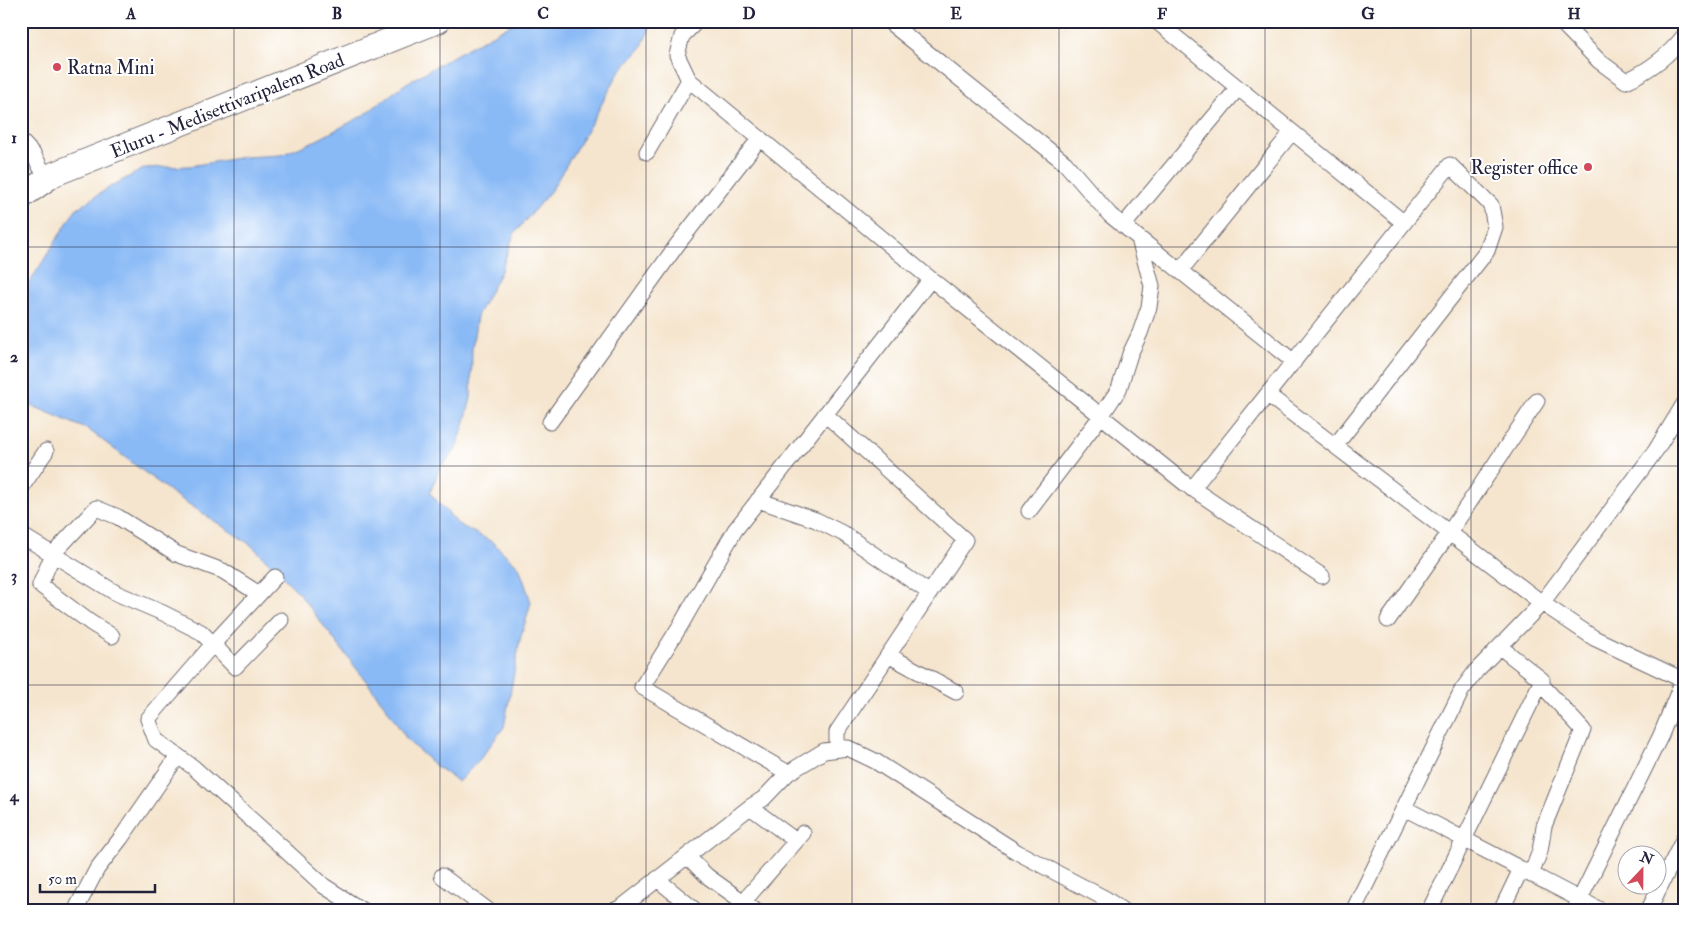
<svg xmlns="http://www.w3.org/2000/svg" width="1705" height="932" font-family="'IM FELL Double Pica',serif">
<rect width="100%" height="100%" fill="#fff"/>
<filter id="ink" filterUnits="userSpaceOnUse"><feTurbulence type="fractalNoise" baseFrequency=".02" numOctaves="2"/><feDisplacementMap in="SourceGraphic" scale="10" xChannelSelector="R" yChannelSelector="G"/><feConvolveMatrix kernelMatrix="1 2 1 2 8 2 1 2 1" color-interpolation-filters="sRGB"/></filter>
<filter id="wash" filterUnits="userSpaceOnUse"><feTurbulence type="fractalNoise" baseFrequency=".0096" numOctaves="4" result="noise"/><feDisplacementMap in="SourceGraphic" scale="20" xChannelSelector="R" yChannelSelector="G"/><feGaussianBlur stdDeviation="1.12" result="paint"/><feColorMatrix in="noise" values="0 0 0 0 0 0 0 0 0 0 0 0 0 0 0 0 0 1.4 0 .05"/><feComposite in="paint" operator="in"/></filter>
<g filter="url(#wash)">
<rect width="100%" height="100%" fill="#f5e5ce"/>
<!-- water -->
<path fill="#8abaf6" stroke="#566e98" d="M517,21H653L641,48L619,72L593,120L552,189L514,234L501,271L477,316L472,348L471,398L463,429L455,451L440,467L430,493L458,524L492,542L519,567L531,602L520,640L504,727L480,759L458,782L436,766L408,741L386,707L297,591L251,545L172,493L89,430L21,401V296L76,209L110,187L145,168L190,166L244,157L282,155L319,139L364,115L405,84L457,54Z"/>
</g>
<g filter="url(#ink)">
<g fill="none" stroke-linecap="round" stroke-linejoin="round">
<defs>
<path id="street" d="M697,21L682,36L677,55L689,80L922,272L1187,485L1322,576
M888,21L1065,163L1110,215L1294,362
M1156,21L1403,222
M1560,21L1599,61L1626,81C1648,71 1669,55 1684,36
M21,141L33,154L47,179
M647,152L689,80
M1123,226L1238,88
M1180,271L1292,132
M1268,395L1542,603L1594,638L1683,680L1661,735L1574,911
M825,414L965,540L837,732V749
M550,422L677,245L760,138
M21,488L46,451
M1192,489L1450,165L1491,205L1495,227L1487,251L1335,446
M758,500L816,520L844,534L930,593
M1029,511L1101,416L1119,389L1130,354L1140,333L1149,307L1152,286L1139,239
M21,535L116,593L163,613L201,632L235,667L281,620
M275,577L213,644L148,719L156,740L193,767L285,850L324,886L363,911
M1388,620L1449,533L1537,401
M112,636L91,623L40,585L53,554L96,508L118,517L177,554L223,571L259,594
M888,655L956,692
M788,773L642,687L680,626L735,530L931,279
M750,807L796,841
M1404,808L1602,911
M687,856L707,876L756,911
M1531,875L1540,851L1544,826L1583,730L1540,683
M442,876L489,911
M657,879L696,911
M744,901L803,833
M75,911L97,869L121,838L178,756
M613,911L622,907L750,807L763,799L788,773L824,751L848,748L875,761L1017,852L1106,899L1123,911
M1353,911L1462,690L1476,671L1542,603L1656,450L1684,404
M1429,911L1542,680L1500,647
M1501,911L1521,869
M1648,911L1684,838"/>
<path id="primary" d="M21,197L54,174L438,21"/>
</defs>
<!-- street casing -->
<use href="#street" stroke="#6c666e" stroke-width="17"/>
<!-- primary casing -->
<use href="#primary" stroke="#6c666e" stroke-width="26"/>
<!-- street -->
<use href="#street" stroke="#fff" stroke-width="15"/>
<!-- primary -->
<use href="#primary" stroke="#fff" stroke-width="24"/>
</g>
</g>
<!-- grid -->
<path fill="none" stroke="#22223b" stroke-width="1" stroke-opacity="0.55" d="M234,21V911M440,21V911M646,21V911M852,21V911M1059,21V911M1265,21V911M1471,21V911M21,247H1684M21,466H1684M21,685H1684"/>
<!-- markers -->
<g fill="#d1495b" stroke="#fff" stroke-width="2">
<circle cx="57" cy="67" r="5"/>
<circle cx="1588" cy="167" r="5"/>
</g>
<g text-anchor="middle" stroke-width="4" stroke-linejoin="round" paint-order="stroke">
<!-- poi labels -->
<g font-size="19" fill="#22223b" stroke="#fff" text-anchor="start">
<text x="67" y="74">Ratna Mini</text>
<text x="1578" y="174" text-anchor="end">Register office</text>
</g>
<!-- street labels -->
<g font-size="19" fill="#22223b" stroke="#fff">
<text transform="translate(227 105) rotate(-22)" y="7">Eluru - Medisettivaripalem Road</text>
</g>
</g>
<!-- margin -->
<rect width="1705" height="932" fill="none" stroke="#fff" stroke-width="55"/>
<!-- north arrow -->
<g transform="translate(1642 870) rotate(22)"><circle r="24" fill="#ffffff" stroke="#a7a7b1"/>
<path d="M0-4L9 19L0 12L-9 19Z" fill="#d1495b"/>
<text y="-8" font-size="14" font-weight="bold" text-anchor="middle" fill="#22223b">N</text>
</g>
<!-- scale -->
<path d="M40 884v8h115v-8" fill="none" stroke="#22223b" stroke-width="2.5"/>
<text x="48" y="884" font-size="15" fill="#22223b" stroke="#ffffff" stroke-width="4" paint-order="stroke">50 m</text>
<rect x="28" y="28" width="1650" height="876" fill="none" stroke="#22223b" stroke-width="2"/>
<g font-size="16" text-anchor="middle" font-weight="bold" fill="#22223b">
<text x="131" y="19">A</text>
<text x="337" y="19">B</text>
<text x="543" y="19">C</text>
<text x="749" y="19">D</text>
<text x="956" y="19">E</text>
<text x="1162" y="19">F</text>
<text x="1368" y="19">G</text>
<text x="1574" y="19">H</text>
<text x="14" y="143">1</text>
<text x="14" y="362">2</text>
<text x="14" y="581">3</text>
<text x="14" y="801">4</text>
</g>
</svg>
